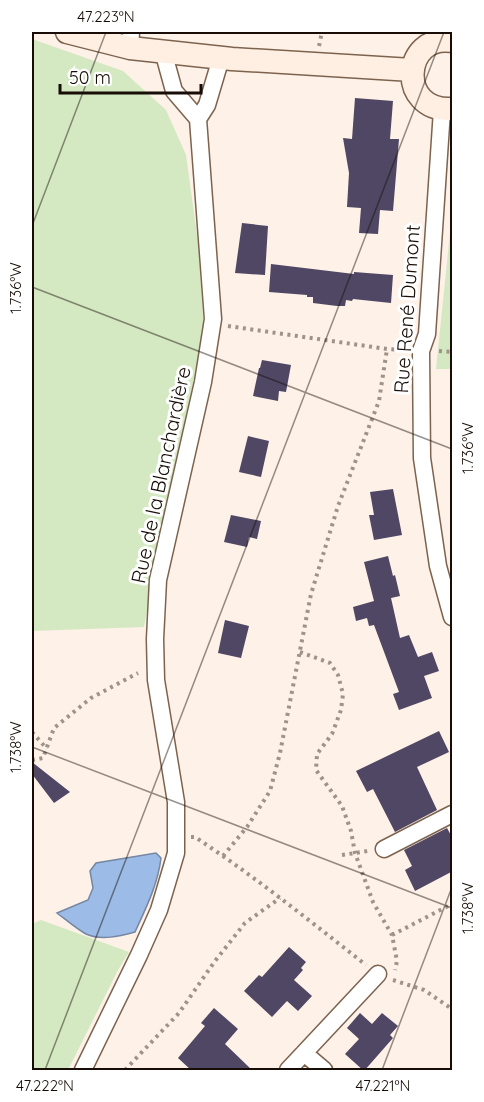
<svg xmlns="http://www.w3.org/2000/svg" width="484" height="1102" font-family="Quicksand,sans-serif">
<rect width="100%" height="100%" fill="#fdf1e8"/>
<!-- green -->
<path fill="#d4e8c2" d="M32,39L123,71L166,110L186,155L198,242L204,331L167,505L144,627L32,631Z
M450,233L452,234V369H436Z
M41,920L129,952L118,970L68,1070H32V924Z"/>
<!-- water -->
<path fill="#9cbbe6" stroke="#7487a3" stroke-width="1.5" d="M156,853L161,858C158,884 146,908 135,932C120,936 101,941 86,934C78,930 65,919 57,913L88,900L93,888L90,871L96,863Z"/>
<!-- building -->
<path fill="#4f4763" d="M355,98L393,101L390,139H399L393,211L380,210L378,234L359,233L361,208L347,207L349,173L343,138L352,139Z
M242,223L268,226L265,275L235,273Z
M271,264L354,274V272L393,275L391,303L353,299L352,301L346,300L345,306H337L313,303V297H307V295L269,292Z
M262,360L291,365L286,392L279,391L278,401L253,396L259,368H260Z
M248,436L269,441L261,477L239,472Z
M393,489L402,535L374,540L369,515H374L370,492Z
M231,515L261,521L257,539L249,537L247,547L224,542Z
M388,556L393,576L395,575L400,596L391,598L400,638L409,635L418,657L432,652L439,671L424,676L432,698L399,710L393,694L399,692L374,625L369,626L367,618L356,621L353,607L374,601L364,562Z
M225,620L249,626L241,658L218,653Z
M439,731L449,752L417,767L437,810L395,832L373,789L367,792L356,771Z
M32,762L70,792L54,803L32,774Z
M447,828L453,839V871L415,891L405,870L412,866L404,850Z
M289,947L306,962L301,968L303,970L294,980L312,996L298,1011L287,1001L272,1017L244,991L259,975L262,977Z
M214,1008L238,1029L225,1044L253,1071H192L178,1058L205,1026L201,1023Z
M360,1013L372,1024L382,1013L398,1026L390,1035L393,1038L364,1071L345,1054L359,1039L347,1028Z"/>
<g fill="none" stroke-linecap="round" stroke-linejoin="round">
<defs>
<path id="minor" d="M130,48L131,32
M163,51L174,91L198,119
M442,110L427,334L421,351L422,458L438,566L452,617
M384,849L452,814
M83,1070L139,955L159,910L176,853V802L156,680L155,639L158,580L203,382L213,319L198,119L207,105L221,58
M288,1070L304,1053
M324,1070L304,1053L378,974"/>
<path id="secondary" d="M67,32L130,48L232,59L412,70
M452,41C403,33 396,112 452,109"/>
</defs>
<!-- minor casing -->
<use href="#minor" stroke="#7d634e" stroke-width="19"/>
<!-- secondary casing -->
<use href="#secondary" stroke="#7d634e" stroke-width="25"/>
<!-- path -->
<path stroke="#9e938a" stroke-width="4" stroke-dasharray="3 4.5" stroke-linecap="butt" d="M319,46L322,32
M228,326L387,349L404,350
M439,351L452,352
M300,652L330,663L338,675L343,694L341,710L332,734L317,754L316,770L342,806L351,831L355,853L373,902L392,935L397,961L395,970
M32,732L47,749
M32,760L43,758L54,728L91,698L138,673
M191,837H195C254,876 310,921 366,965
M342,855L368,851
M223,856L247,827L270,791L280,753L311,594L338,506L379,401L387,349
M392,935L452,904
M393,980L424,990L452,1009
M125,1070L179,1013L215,961L245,923L280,898"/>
<!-- minor -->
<use href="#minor" stroke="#fff" stroke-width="16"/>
<!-- secondary -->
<use href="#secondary" stroke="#ffefe2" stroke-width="22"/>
</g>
<!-- ticks -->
<path fill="none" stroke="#170d06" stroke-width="1.5" stroke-opacity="0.45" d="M32,226L106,32M32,287L452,449M32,747L452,908M45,1070L444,32M382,1070L452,887"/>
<g text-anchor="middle" stroke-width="6" stroke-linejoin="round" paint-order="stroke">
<!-- street labels -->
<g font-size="20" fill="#170d06" stroke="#fff">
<text transform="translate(407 309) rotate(-86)" y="7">Rue René Dumont</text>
<text transform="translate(161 475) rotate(-78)" y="7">Rue de la Blanchardière</text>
</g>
</g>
<!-- border -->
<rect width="484" height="1102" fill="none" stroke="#ffffff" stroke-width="66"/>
<!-- scale -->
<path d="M60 84v9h141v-9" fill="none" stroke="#170d06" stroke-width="3"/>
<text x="69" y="84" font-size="18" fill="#170d06" stroke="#ffffff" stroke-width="4.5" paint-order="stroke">50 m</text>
<rect x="33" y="33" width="418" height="1036" fill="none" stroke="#170d06" stroke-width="2"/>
<g font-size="15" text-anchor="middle" fill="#170d06">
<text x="106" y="22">47.223°N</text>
<text transform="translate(16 288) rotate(-90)" y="5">1.736°W</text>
<text transform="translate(468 448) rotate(-90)" y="5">1.736°W</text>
<text transform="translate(16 747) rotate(-90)" y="5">1.738°W</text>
<text transform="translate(468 908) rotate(-90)" y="5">1.738°W</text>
<text x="45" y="1091">47.222°N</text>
<text x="383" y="1091">47.221°N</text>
</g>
</svg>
